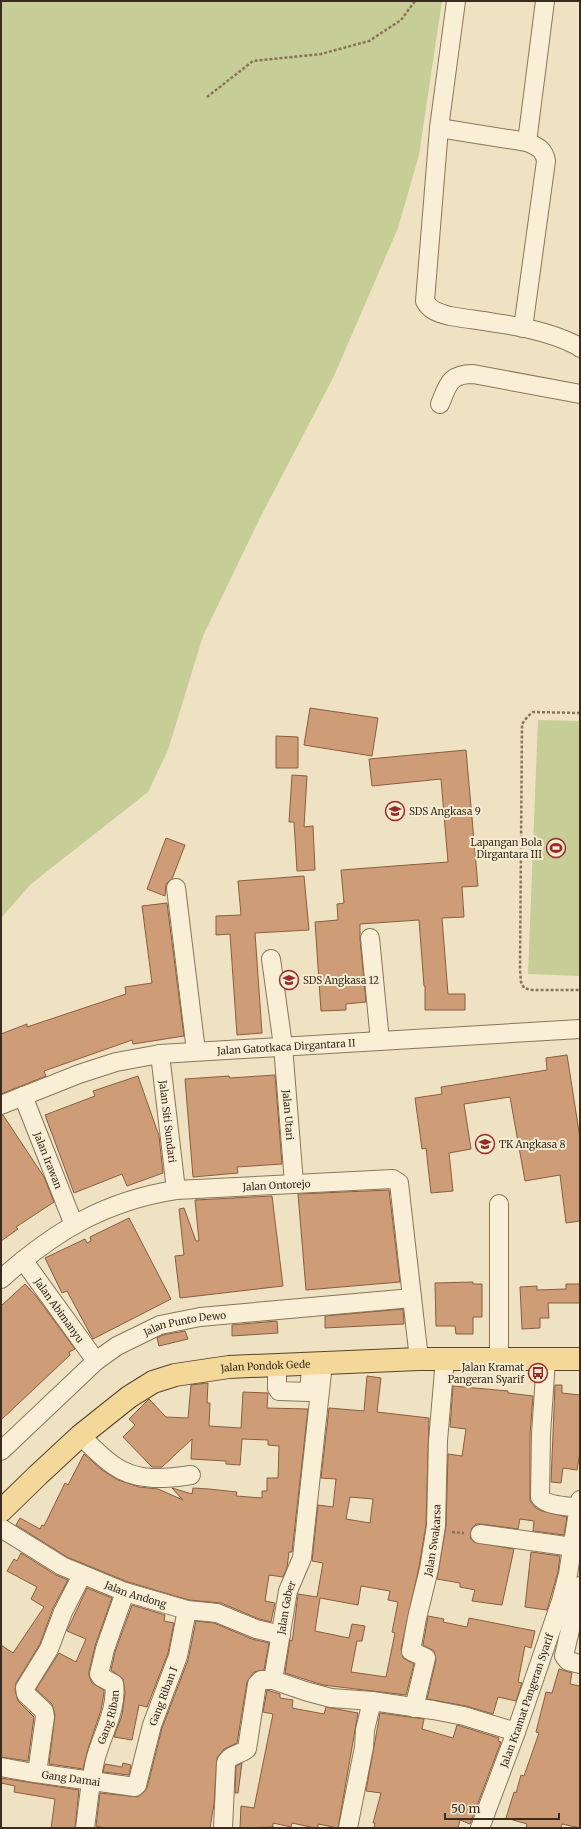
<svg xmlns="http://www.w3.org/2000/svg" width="581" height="1829" font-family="Merriweather,serif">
<rect width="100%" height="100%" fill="#efe2c3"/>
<!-- green -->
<path fill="#c6cd96" d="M1,1H442L419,155L398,228L334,376L260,518L203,636L168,750L148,792L31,884L1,918Z
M538,720L580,721V976L528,974Z"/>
<!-- building -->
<path fill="#ce9d78" stroke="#895d3e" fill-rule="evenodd" d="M310,708L378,718L372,756L304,745Z
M276,736L298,737V768H276Z
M466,750L478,886L462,887L464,917L442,918L448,994H465V1010H425V986H424L419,920L360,924V939L366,1002L346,1004V1010L321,1011L315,922L338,920L337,904L344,903L341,870L448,862L441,779L372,786L369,759Z
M292,775L307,776L304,827L313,826L315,870L297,871L294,822H289Z
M166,838L185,845L172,879L166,884L165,896L147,889Z
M304,876L309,930L255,933L262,1033L237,1035L230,934L216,935V916L241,915L238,881Z
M167,903L184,1036L133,1044L132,1040L44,1071L46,1076L1,1094V1034L27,1024V1027L126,994L125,987L152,983L142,906Z
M567,1055L580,1138V1221L566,1223L560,1175L525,1181L510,1097L464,1104L471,1149L449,1153L453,1191L431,1193L426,1148L422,1149L415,1098L442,1094L441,1087L547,1070L546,1058Z
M275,1075L282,1164L237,1167L238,1173L193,1177L185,1079L229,1076L230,1078Z
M138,1076L159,1136L163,1173L127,1186L122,1174L74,1193L45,1115L95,1096L93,1091Z
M1,1115H3L44,1177L54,1202L16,1227L18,1229L1,1241Z
M389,1190L400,1282L306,1290L298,1194Z
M272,1196L283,1286L180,1298L175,1256L184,1255L179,1209L184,1208L196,1241H199L195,1200Z
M129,1218L171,1299L93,1339L67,1291L62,1293L45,1258L85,1239L87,1243L91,1241L90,1237Z
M473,1282V1284H482V1317H473V1334H456L455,1326H436L435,1283Z
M25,1284L36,1296L75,1349L69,1352L70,1355L1,1420V1306Z
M566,1284H580V1303H548L549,1318H540V1328L522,1329L520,1287L537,1286V1290L566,1289Z
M403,1309L404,1324L325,1328V1316Z
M277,1321L278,1333L232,1336V1325Z
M185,1331L188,1339L159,1346L157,1338L163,1335Z
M367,1376L381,1378L377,1412L429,1418L426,1525L419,1567L401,1649L403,1658L414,1664L406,1695L323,1685L285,1673L290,1640L292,1641L293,1635L298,1594L317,1597L323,1563L312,1561L318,1505L333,1507L336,1479L321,1478L329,1408L364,1411ZM350,1497L373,1499L370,1523L346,1519ZM361,1586L390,1591L388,1600L398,1602L392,1632L395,1633L386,1677L351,1672L357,1641H362L365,1626L352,1624L349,1638L315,1631L320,1598L358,1605Z
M208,1383L207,1403H210L209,1426L241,1428L243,1392L268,1393L267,1408L308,1409L292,1552H289L287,1568L283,1577L269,1575L265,1601L275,1603L271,1622L259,1619L221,1603L189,1600L128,1582L67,1557L16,1525L20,1518L40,1529L42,1525L44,1526L65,1483L68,1485L84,1454L102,1470L118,1480L139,1487L158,1489L183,1500L172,1488L192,1494L193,1488L209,1489L237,1492L236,1496L262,1498V1491H267V1478H278L279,1446L268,1445V1440L242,1439L240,1465L226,1464V1461L191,1459L192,1439L162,1467H152L123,1437L135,1425L129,1419L149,1399L166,1417L188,1418L191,1385Z
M555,1385H562V1393L580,1395V1452L577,1470L563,1468L561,1483L551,1482Z
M453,1386L508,1391V1393L533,1396L530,1434V1501L536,1508L542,1511L567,1517L564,1535L533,1531L534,1521L520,1519L518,1529L481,1524H476L472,1528L470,1538L474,1542L514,1549L502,1605L472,1601L475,1590L460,1587V1583L437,1579L446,1526L448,1454L462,1456L466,1429L450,1427Z
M531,1552L560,1556L558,1572L547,1610L525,1607Z
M21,1553L56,1575L68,1580L53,1608L40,1644L16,1683L15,1690L18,1701L34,1717L28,1761L1,1757V1645L13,1653L44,1607L31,1599L37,1587L7,1571L14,1559L17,1561Z
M87,1588L112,1598L95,1646L89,1672V1676L92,1683L104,1690V1693L101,1710L88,1749L83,1769L49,1764L55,1715L52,1704L36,1689L59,1653L76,1662L86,1639L67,1631Z
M132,1605L165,1615L164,1621L174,1623L168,1653L147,1707L139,1705L132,1740L114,1737L122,1715L125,1693L123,1679L111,1670L115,1652Z
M428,1616L444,1619L443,1622L467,1627L469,1618L535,1631L531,1648L525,1646L518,1682L522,1683L516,1701L498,1697L493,1714L466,1706L427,1699L436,1660L434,1651L423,1645Z
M196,1621L214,1623L252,1639L269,1643L264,1670L254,1672L247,1682L237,1743L224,1749L217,1758L214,1804L210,1828H104L96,1826L100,1793L138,1797L144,1792L147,1788L162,1728L188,1660Z
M559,1669L572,1673L570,1684L580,1686V1828L562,1824L561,1828H526L527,1824L506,1818L514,1792L516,1793L521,1775L524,1776L539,1733L536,1732L546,1692L552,1693Z
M267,1690L280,1694V1698L293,1700L292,1708L324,1714L326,1707L358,1713L338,1828L318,1824V1828H315L292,1823L291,1827L273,1823V1827L240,1828L241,1806L254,1808L273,1714L263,1712Z
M380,1713L424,1719L422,1729L453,1738L457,1725L499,1738L498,1741L501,1742L470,1824L460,1820L458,1828H374L375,1823H373L381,1793L366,1791Z
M123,1763L131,1765L129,1775L103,1772L105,1764L122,1767Z
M242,1763L238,1793H235L236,1766Z
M1,1778L79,1790L75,1828H51L55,1799L14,1792L15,1786L1,1783Z"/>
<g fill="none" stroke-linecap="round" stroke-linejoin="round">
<defs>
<g id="minor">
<path d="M456,1L439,128L425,301C430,311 439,313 450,316C493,323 539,326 578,346L580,348"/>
<path d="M439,128L527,142C538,147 544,149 546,161L523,328"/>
<path d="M527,142L545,1"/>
<path d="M440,404C448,385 449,374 473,374L580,394"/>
<path d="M176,888L196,1051"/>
<path d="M370,938L380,1041"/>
<path id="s1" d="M271,959L283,1046L294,1183"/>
<path id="s2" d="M160,1054L176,1190"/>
<path id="s3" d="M23,1096L74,1225"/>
<path id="s4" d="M1,1105L79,1074L116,1062L160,1054L580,1029"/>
<path d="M499,1204V1359"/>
<path id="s5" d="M23,1260L96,1361"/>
<path id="s6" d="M1,1279C54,1232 104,1201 176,1190L393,1179L399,1183L419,1359"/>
<path d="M546,1360L541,1434L540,1497C546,1506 568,1506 579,1508"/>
<path d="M277,1366V1388L279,1391L309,1392L311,1369"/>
<path d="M80,1436C91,1445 101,1457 113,1465C136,1482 165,1479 191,1475"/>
<path id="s7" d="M1,1451L96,1361L117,1346L160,1325L200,1317L412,1298"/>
<path id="s8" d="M1,1528L62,1566L125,1592L187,1610L217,1613L256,1629L281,1635"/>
<path d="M480,1534L573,1547"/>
<path d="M580,1586L564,1656L568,1661L580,1664"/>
<path d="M273,1680L305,1691L331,1698L372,1701L433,1710L464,1716L516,1732"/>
<path id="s9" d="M414,1708L426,1658L411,1651L417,1618L429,1569L436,1526L438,1441L445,1359"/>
<path id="s10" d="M1,1767L28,1772L135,1787L137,1785L152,1725L178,1656L187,1610"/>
<path d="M37,1773L45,1717L44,1711L26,1694L25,1688L49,1649L63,1612L82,1575"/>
<path id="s11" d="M85,1828C88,1806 90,1783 95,1761C101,1736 118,1709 114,1684L101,1677L99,1674L105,1649L125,1592"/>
<path id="s12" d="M223,1828L226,1763C230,1754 240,1755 247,1749L257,1684L261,1680H273L288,1591L302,1558L323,1363"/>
<path d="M348,1828L364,1747L365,1730L372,1701"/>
<path id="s13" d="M480,1828L516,1732L561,1601L568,1574L580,1500"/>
</g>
<g id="major">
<path id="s14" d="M1,1511L38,1475L80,1436L129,1397L153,1382L175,1375L229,1367L419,1359H580"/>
</g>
</defs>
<!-- minor casing -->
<use href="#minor" stroke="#8a7459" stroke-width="20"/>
<!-- major casing -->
<use href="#major" stroke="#57422d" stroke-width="24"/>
<!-- path -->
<path stroke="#8a7459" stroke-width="2.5" stroke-dasharray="3 2" stroke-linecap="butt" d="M207,97L253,61L321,54L369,41L401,20L415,1
M580,713L533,712L528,716L522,724L520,969L521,982L524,988L532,990H580
M452,1532L464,1533"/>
<!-- minor -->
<use href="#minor" stroke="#f9efd6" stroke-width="18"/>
<!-- major -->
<use href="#major" stroke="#f3d89a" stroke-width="22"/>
</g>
<!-- icons -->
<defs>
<symbol id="school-ring" viewBox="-11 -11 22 22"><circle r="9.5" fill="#f6ecd2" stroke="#9a2928" stroke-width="1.5"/><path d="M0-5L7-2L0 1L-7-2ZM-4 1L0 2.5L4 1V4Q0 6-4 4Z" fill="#9a2928"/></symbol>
<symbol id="stadium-ring" viewBox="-11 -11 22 22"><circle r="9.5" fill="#f6ecd2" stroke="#9a2928" stroke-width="1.5"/><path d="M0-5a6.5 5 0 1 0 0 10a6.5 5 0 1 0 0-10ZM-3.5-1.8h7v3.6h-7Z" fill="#9a2928"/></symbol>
<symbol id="bus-ring" viewBox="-11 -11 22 22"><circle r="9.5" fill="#f6ecd2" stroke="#9a2928" stroke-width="1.5"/><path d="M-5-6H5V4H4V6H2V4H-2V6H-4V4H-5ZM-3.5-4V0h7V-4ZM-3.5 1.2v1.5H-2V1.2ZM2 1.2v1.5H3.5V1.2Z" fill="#9a2928"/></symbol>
</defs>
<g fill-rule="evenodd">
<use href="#school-ring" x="384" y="800" width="22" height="22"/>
<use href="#stadium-ring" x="545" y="837" width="22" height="22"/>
<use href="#school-ring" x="278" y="969" width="22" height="22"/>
<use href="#school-ring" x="474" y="1133" width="22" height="22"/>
<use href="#bus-ring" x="527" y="1362" width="22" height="22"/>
</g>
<g text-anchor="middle" stroke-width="4" stroke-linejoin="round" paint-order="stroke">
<!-- poi labels -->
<g font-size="10" fill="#392b1e" stroke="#f6ecd2" text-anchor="start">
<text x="409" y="815">SDS Angkasa 9</text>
<text x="542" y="846" text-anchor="end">Lapangan Bola<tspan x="542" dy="12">Dirgantara III</tspan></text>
<text x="303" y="984">SDS Angkasa 12</text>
<text x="499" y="1148">TK Angkasa 8</text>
<text x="524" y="1371" text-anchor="end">Jalan Kramat<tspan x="524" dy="12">Pangeran Syarif</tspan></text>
</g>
<!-- street labels -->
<g font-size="10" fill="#392b1e" stroke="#f6ecd2">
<text dy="4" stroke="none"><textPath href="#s4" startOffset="294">Jalan Gatotkaca Dirgantara II</textPath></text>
<text dy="4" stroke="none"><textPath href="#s1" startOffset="157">Jalan Utari</textPath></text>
<text dy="4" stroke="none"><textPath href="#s2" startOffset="68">Jalan Siti Sundari</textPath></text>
<text dy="4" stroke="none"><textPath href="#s3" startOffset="69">Jalan Irawan</textPath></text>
<text dy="4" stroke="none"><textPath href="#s6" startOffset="300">Jalan Ontorejo</textPath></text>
<text dy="4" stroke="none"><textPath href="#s5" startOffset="62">Jalan Abimanyu</textPath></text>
<text dy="4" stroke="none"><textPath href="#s7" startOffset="229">Jalan Punto Dewo</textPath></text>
<text dy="4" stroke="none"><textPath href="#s14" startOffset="314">Jalan Pondok Gede</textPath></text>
<text dy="4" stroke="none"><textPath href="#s9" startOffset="181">Jalan Swakarsa</textPath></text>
<text dy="4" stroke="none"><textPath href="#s8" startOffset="151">Jalan Andong</textPath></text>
<text dy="4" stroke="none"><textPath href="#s12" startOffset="248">Jalan Gaber</textPath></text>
<text dy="4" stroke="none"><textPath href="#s10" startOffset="231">Gang Riban I</textPath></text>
<text dy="4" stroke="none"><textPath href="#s13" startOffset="136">Jalan Kramat Pangeran Syarif</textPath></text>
<text dy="4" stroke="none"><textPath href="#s11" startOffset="114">Gang Riban</textPath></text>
<text dy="4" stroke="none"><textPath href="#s10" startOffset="71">Gang Damai</textPath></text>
</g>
</g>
<!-- border -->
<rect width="581" height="1829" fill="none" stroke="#392b1e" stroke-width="4"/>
<!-- scale -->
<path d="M445 1813v6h114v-6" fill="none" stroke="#392b1e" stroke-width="2"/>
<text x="451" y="1813" font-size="12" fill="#392b1e" stroke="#f6ecd2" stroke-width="3" paint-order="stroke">50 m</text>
</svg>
